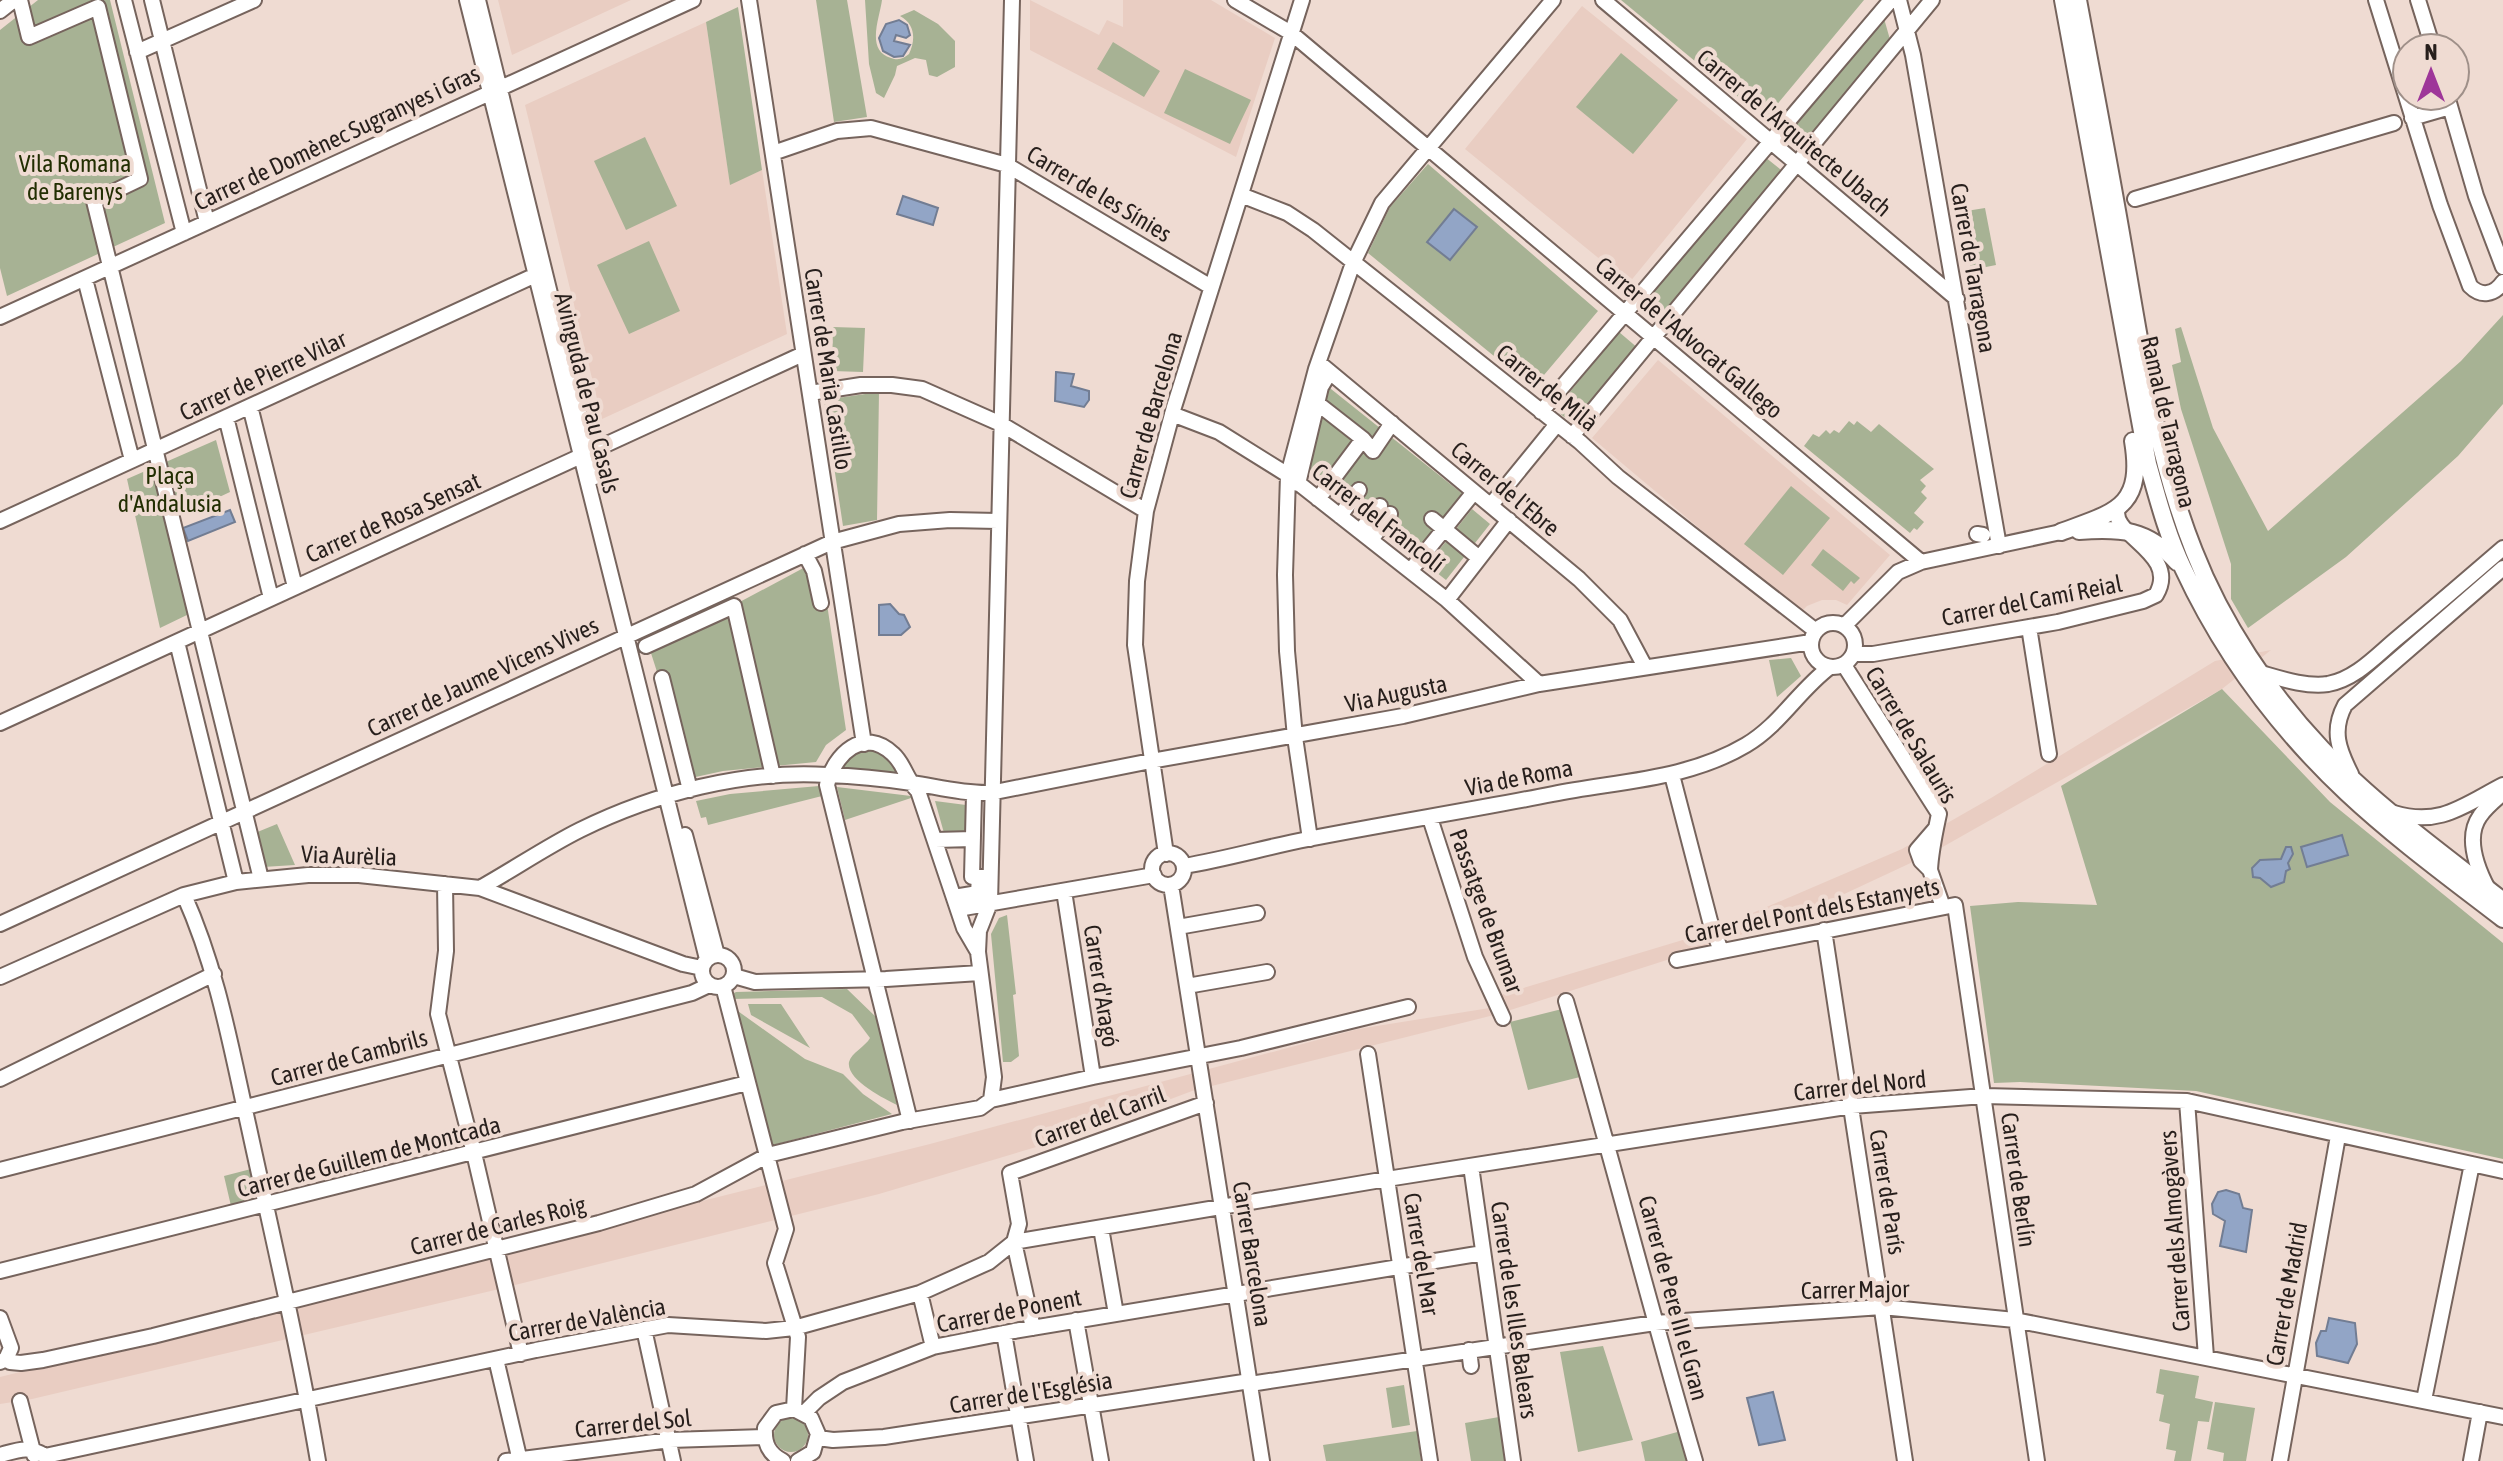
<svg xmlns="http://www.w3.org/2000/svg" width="2503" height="1461" font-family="'Asap Condensed',sans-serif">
<rect width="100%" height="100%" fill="#efdbd2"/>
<!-- built -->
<path fill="#e9cdc2" d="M498,0H631L512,55Z
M1030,0L1099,35L1107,20L1123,27V0H1211L1275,38L1236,157L1030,50Z
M1582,6L1747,139L1629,283L1465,149Z
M706,22L730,184L762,170L787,334L602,419L525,105Z
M1658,360L1890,555L1847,605L1836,600H1822L1807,606L1800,613L1592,438Z
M2271,650L2222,689L1932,853L1810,910L1698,950L1498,1014L1192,1091L1073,1136L879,1194L495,1290L32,1399L0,1404V1377L930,1144L1358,1029L1496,1007L1500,995L1706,933L1902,849L1991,798L2215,661Z"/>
<!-- green -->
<path fill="#a7b294" d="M38,0H110L165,223L7,296L0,268V30Z
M816,0H847L867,117L834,122Z
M865,0H882C880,17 865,51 891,58C899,61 904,58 909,54C916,39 915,24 900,16L914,10L938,24L955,41V67L937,77L929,75L926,60L915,58L897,66L895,75L884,98L876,93L869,64Z
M1621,0H1864L1765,119Z
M738,7L762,170L730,185L706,22Z
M1883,15L1891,43L1801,151L1782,135Z
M1113,42L1160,71L1144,97L1097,69Z
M1621,53L1678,100L1633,154L1576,107Z
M1185,69L1251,100L1230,144L1164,113Z
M645,137L677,206L626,230L594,161Z
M1765,157L1785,173L1662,319L1642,302Z
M1428,164L1598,311L1533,388L1368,253L1390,207Z
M1985,208L1996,265L1971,270L1960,212Z
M649,241L680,311L629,334L597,265Z
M2503,315V404L2458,456L2346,557L2248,628L2231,599V564L2181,409L2172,365L2181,362L2175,329L2181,327L2213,428L2268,531L2461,361Z
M833,327L865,328L863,372L832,371Z
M1619,332L1639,349L1577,424L1574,421L1572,423L1559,413L1563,407L1560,404Z
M1326,385L1464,495L1413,558L1305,472Z
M879,392L877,520L843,526L824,400Z
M1849,421L1854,425L1857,421L1871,432L1879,424L1934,469L1920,480L1926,486L1921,492L1927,498L1914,513L1924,522L1917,530L1914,528L1910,533L1804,446L1813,434L1819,437L1826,430L1830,434L1834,430L1839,433Z
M216,440L230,492L166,522L189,614L160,628L127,479Z
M1791,486L1830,518L1783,575L1744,544Z
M1472,509L1490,524L1446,580L1427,565Z
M1823,549L1860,578L1854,584L1851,581L1843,591L1811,565Z
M809,565L816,609L827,604L846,730L826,745L816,762L723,771L691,778L650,650Z
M1791,658L1801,676L1777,697L1769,660Z
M2222,689L2330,802L2503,943V1159L2196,1091L2020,1082L1994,1083L1970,906L2018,902L2097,905L2061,786Z
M874,748L894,761L896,773L842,767C851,753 858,749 874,748Z
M819,786L822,796L708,825L706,817L701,818L696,801L730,794Z
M837,787L911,796V798L845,820Z
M935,801L966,805L965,834L944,833Z
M277,824L295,865L263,867L255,833Z
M1007,915L1016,994L1013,995L1019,1056L1011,1062H1003L991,934L999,918Z
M847,989L877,1018L897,1105C885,1099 846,1080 849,1062C851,1053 866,1046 870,1038L852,1014L822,997L732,999V994L736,992Z
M748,1004H781L810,1048L751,1015Z
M735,1009L805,1059L843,1074L863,1094L892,1114L773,1145Z
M1562,1009L1580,1077L1528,1090L1510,1022Z
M251,1169L256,1194L253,1201L231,1206L224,1176Z
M1603,1346L1633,1440L1578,1452L1560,1352Z
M2160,1369L2199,1376L2195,1398L2213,1402L2209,1422L2198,1421L2191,1461H2174L2176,1451L2166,1449L2170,1424L2159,1421L2164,1395L2156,1393Z
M1404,1385L1410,1425L1392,1428L1386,1388Z
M2215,1402L2255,1408L2246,1461H2223L2224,1453L2207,1449Z
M1499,1417L1506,1461H1471L1465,1423Z
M774 1435a17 17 0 1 1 34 0a17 17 0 1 1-34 0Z
M1417,1431L1421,1461H1326L1323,1445Z
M1681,1431L1690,1461H1645L1641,1442Z"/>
<!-- water -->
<path fill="#92a5c6" stroke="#727d93" stroke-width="2" d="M899,20L907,25L910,35L906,38L896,35L894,41L910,45L903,56L894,57L883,51L879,38L886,24Z
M903,196L938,208L933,225L897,214Z
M1454,209L1477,227L1450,260L1427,242Z
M1056,372L1074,374L1071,386L1089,391V400L1084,407L1055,401Z
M230,510L235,522L188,541L183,528Z
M890,604L899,614L904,615L910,627L901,635H879V605Z
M2342,835L2348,855L2307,867L2301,847Z
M2286,847H2291L2293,854L2288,863L2290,869L2286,871L2284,882L2271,887L2260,878L2253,877L2252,868L2260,860L2281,859Z
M2226,1190L2239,1194L2243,1208L2252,1210L2246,1252L2220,1246L2225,1221L2213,1214L2212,1204L2218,1192Z
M2329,1318L2355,1323L2357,1344L2348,1363L2317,1356L2316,1343L2321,1331H2326Z
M1773,1392L1785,1440L1759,1445L1747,1398Z"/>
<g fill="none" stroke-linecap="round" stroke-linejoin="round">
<defs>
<path id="minor" d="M20,0L29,37L98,7L140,179L94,201L261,879
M124,0L184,233
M152,0L207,222
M467,0L707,959
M478,0L595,477
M749,0L864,744
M1235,0L1291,33L1921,562
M1603,0L1957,299
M1899,0L1913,55L1999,546
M2376,0L2440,205L2470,286C2481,297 2494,295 2503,282
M2418,0L2433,48
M0,11L14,0
M137,52L254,0
M2447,96L2476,196L2503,267
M2412,118L2450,107
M773,153L837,131L871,128L1007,165L1211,287
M1241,195L1287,213L1313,230L1580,442L1618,477L1816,631
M2135,199L2394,123
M85,279L132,460
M0,317L693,0
M1319,363L1579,579L1620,620L1644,665
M810,393L861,385H892L922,389L1001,424L1146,511
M1317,403L1363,439L1373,451L1392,423
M250,406L295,587
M1541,412L1891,0
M1172,414L1219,432L1288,475L1447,600L1539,684
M226,417L271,598
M1572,436L1932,0
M1298,484L1321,387L1330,372
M1318,499L1363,439
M1491,505L1557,424
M1340,516L1359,490
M1432,519L1479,558
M0,521L540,273
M1360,531L1380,506
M1977,534L1983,535
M1371,540L1390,514
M805,554L814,571L821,603
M1411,570L1474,492
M1447,600L1509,520
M1811 645a22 22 0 1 1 44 0a22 22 0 1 1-44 0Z
M1844,626L1898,572L1921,562L2061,532
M2029,627L2049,754
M177,642L236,882
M646,646L734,606L773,776
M1854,654H1873L2058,622L2143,601L2156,595C2181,553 2108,535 2118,508
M1844,665L1939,814C1935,833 1931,850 1930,870
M2261,673C2282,679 2306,687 2328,684C2355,679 2375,657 2395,640C2431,610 2467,579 2503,548
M662,678L690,790
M0,723L803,354
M2351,774C2339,750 2331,731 2345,705L2503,568
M1672,775L1710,921L1721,951
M974,794L972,877H989
M2394,813C2440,827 2464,805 2503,785
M1430,818L1475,957L1503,1018
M1936,828L1917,850L1921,861L1930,870L1943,907
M685,835L717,955
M1310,839L1295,737L1287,651L1285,575L1288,475L1316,369L1353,263L1382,203L1553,0
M935,840L973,839
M1152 869a16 16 0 1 1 32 0a16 16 0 1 1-32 0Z
M1166,854L1135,645L1137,581L1146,511L1174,407L1302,0
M1184,866C1226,859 1267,847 1308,839C1390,823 1472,810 1553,794C1618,781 1687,780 1746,745C1780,725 1799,690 1830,667
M445,884L446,951L438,1014L474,1153L521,1354
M1171,885L1262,1461
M480,888C514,869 546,847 580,830C655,793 744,770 827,775C855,776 885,779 912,783C938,787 964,794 990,793L1151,761L1403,716L1539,684L1811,642
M2488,889C2477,868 2465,837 2480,816C2486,807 2495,800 2503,793
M1064,891L1093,1077L1241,1048L1408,1007
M184,895C218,971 231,1048 249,1128C273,1239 299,1349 318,1461
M954,897L978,893L979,877
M958,909L1154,875
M0,924L832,542L899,524L950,520L998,521
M1178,927L1257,913
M1824,930L1905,1461
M702 971a16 16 0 1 1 32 0a16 16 0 1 1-32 0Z
M1677,960L1955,905L2037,1461
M734,976L755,982L886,979L980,973
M0,977L184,895L236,882L308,875H359L480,888L683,964L702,968
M723,986L786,1229L775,1263L798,1337L794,1409
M1187,986L1267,972
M1566,1001C1611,1154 1650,1308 1695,1461
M1368,1054L1430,1461
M0,1079L214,974
M991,1100L994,1077L978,952L979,931L990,903L1012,0
M2187,1101L2206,1357
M910,1121L827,785C834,754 864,726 893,754C905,765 905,778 918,791L964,928L978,952
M1471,1166L1513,1461
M0,1170L692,993L709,985
M1101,1228L1116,1314
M0,1271L747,1083
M920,1293L933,1347
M0,1318L11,1348L6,1359L0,1362
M1076,1320L1101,1461
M1033,1328L1014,1242L1019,1224L1010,1173L1206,1103
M644,1329L673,1461
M1004,1333L1026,1461
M1469,1350L1471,1366
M6,1359L10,1362L21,1363L43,1360L153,1336L599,1223L696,1194L768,1155L902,1122L980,1108L991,1100L1093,1077
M496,1359L520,1461
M1250,1384L1655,1323L1882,1307L2015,1320L2503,1417
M2424,1400L2472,1164
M20,1401L34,1455
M804,1413L819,1398L843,1382L933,1347L1014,1331L1483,1253
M818,1438L833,1440L884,1437L1250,1381
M0,1455C18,1450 29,1445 45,1456L536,1350L668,1325L766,1331L794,1328L920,1293L989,1262L1014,1242L1387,1179L1852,1106L1984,1096L2187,1101L2503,1171
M506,1461L670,1440L764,1437
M783,1461C769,1454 764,1444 765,1428L776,1413L794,1409L811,1418L818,1434L813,1452L798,1461
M2280,1461L2338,1136
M2471,1461L2480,1412"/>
<path id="major" d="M2063,0L2148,464C2158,499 2167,535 2183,568C2222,652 2279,729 2347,793C2395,838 2451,879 2503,919
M2078,0C2093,81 2109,163 2123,245C2141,348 2155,453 2194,551C2222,623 2269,693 2322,749C2376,806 2442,853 2503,901
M2079,531C2121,528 2147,529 2177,562
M2061,532C2115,512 2144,508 2133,441"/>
</defs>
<!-- minor casing -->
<use href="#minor" stroke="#76645d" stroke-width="18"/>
<!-- major casing -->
<use href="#major" stroke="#76645d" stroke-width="20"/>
<!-- minor -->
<use href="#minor" stroke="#fff" stroke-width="14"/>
<!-- major -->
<use href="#major" stroke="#fff" stroke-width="16"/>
</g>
<g text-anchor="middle" stroke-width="8" stroke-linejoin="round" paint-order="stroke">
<!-- street labels -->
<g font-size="24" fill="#271f1c" stroke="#efdbd2">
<text transform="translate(1794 133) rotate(40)" y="8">Carrer de l'Arquitecte Ubach</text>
<text transform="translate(337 138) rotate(-25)" y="8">Carrer de Domènec Sugranyes i Gras</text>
<text transform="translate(1099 194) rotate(31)" y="8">Carrer de les Sínies</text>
<text transform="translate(1973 268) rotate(80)" y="8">Carrer de Tarragona</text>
<text transform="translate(1689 338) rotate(40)" y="8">Carrer de l'Advocat Gallego</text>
<text transform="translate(828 369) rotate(81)" y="8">Carrer de Maria Castillo</text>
<text transform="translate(263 376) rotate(-25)" y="8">Carrer de Pierre Vilar</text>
<text transform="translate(1547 388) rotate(39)" y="8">Carrer de Milà</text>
<text transform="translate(587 393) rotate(76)" y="8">Avinguda de Pau Casals</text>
<text transform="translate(1151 415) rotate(-74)" y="8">Carrer de Barcelona</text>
<text transform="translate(2168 422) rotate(77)" y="8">Ramal de Tarragona</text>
<text transform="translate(1505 489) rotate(40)" y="8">Carrer de l'Ebre</text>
<text transform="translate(393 518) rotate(-24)" y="8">Carrer de Rosa Sensat</text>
<text transform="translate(1378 518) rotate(38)" y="8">Carrer del Francolí</text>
<text transform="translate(2032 601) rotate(-11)" y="8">Carrer del Camí Reial</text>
<text transform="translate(483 677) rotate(-25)" y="8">Carrer de Jaume Vicens Vives</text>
<text transform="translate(1396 694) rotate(-12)" y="8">Via Augusta</text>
<text transform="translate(1911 735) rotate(59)" y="8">Carrer de Salauris</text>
<text transform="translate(1519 778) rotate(-11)" y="8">Via de Roma</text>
<text transform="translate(349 856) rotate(2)" y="8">Via Aurèlia</text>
<text transform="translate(1486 911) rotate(70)" y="8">Passatge de Brumar</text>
<text transform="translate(1812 911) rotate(-11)" y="8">Carrer del Pont dels Estanyets</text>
<text transform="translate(1101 986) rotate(81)" y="8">Carrer d'Aragó</text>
<text transform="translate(349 1058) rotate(-15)" y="8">Carrer de Cambrils</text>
<text transform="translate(1860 1086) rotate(-6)" y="8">Carrer del Nord</text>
<text transform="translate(1100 1117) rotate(-20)" y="8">Carrer del Carril</text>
<text transform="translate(369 1157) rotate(-14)" y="8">Carrer de Guillem de Montcada</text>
<text transform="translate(2018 1180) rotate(82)" y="8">Carrer de Berlín</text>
<text transform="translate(1887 1192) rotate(81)" y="8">Carrer de París</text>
<text transform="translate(498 1226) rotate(-14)" y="8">Carrer de Carles Roig</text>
<text transform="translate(2175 1231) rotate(-94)" y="8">Carrer dels Almogàvers</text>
<text transform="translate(1252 1254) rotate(81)" y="8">Carrer Barcelona</text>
<text transform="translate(1421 1254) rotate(81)" y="8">Carrer del Mar</text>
<text transform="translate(1855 1290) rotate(-1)" y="8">Carrer Major</text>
<text transform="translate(2287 1294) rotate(-80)" y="8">Carrer de Madrid</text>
<text transform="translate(1673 1298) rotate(75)" y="8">Carrer de Pere III el Gran</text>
<text transform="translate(1514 1310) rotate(82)" y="8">Carrer de les Illes Balears</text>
<text transform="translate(1009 1311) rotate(-11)" y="8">Carrer de Ponent</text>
<text transform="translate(587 1320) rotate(-10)" y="8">Carrer de València</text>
<text transform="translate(1031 1393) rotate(-9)" y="8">Carrer de l'Església</text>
<text transform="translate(633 1424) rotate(-6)" y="8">Carrer del Sol</text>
</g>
<!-- park labels -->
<g font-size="24" fill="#222e02" stroke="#efdbd2">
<text x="75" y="172">Vila Romana<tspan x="75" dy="28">de Barenys</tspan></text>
<text x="170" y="484">Plaça<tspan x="170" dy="28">d'Andalusia</tspan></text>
</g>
</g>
<!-- north arrow -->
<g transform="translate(2431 72)"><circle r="38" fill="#efdbd2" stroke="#9f9089" stroke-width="2"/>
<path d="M0-6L14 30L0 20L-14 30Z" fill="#9e3699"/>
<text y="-12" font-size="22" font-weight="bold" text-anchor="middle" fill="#271f1c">N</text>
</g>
</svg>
